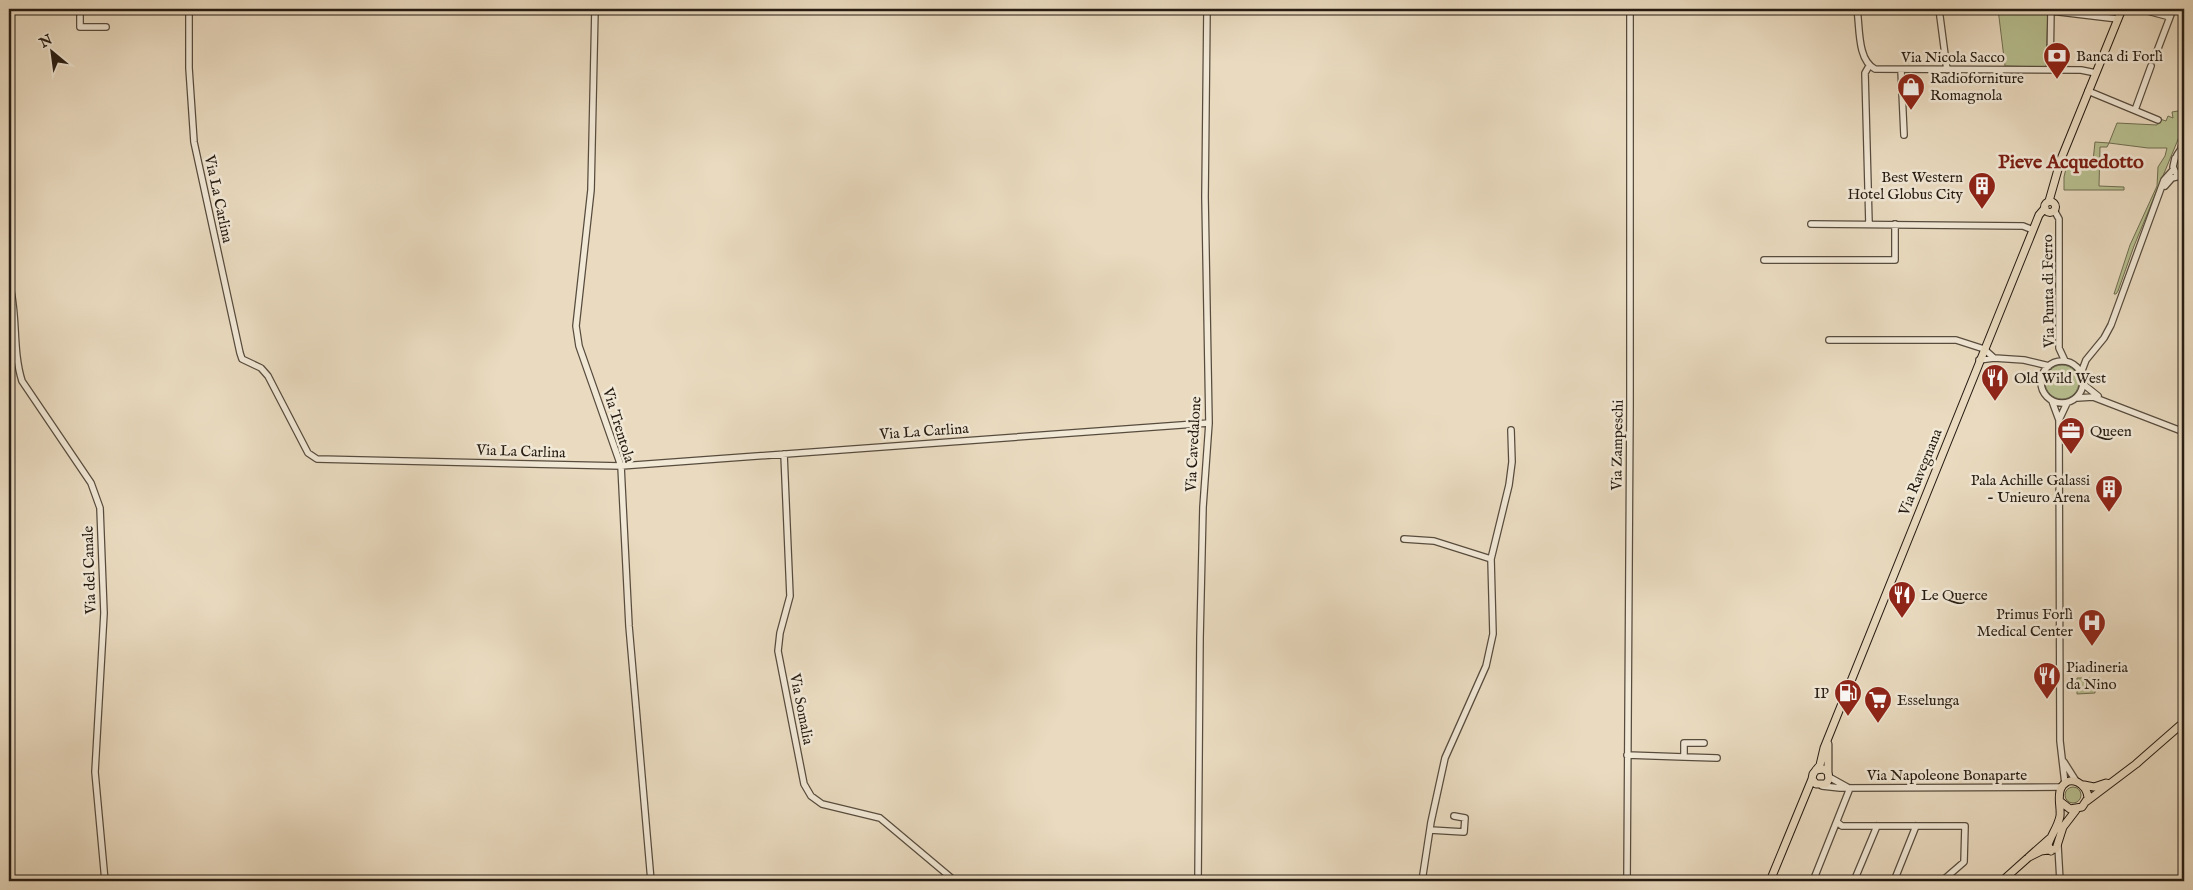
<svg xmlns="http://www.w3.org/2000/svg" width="2193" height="890" font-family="'IM FELL English',serif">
<rect width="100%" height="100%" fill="#eadbc0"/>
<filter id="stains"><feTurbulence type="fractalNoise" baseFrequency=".004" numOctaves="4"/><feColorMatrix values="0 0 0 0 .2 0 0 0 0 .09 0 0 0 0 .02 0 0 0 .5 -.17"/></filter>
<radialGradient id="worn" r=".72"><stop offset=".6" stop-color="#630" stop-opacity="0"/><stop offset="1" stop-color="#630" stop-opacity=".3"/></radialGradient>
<!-- green -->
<path fill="#b8c091" stroke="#6f6e52" d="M1998,9H2048L2046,67L2005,66Z
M2184,110V125L2134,246L2118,291L2116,294H2114L2130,245L2157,186L2158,167L2165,156L2167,148H2148L2109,143L2107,147H2100L2099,186L2124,187V190H2064V177L2068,160L2093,161L2095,142L2109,143L2117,123L2157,125L2160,119L2166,121L2168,116L2173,118L2172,112Z
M2045 382a17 17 0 1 1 34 0a17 17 0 1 1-34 0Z
M2077,678H2095V693L2077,694Z
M2065 795a8 8 0 1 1 16 0a8 8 0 1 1-16 0Z"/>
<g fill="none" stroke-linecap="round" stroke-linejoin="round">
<defs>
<path id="minor" d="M80,9V27H106
M189,9V68L194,142L240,353L242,359L261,368L268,376L308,453L317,459L621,466L1209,423
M595,9L591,190L576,326L579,346L621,466L629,626L651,881
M1857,9C1860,27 1857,60 1875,69L2081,70L2096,73
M1939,9L1947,70
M2140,9L2170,17L2154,59
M2051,11L2118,19
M2170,17L2173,9
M1901,70L1904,135
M2050,70L2051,9
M2088,91L2158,120
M2135,110L2151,66
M2184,152L2175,158L2173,167L2177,175L2184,178
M2177,155L2181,149L2184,134
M2165,186L2172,178L2180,176
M2054,210L2059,219V348L2065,361
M1811,224L2023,226L2033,230
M1869,224L1865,73L1869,66
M1764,260H1895V224
M9,282C18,314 12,349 22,381L91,483L100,508L104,613L95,772L105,881
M1829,340H1956L1984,349L1994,358
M9,358H17
M1979,360L1994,358L2024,360L2049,366
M2041 382a21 21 0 1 1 42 0a21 21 0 1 1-42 0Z
M2081,373L2086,360L2104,338L2111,325L2164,180L2173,170
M2083,384L2098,396
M2077,398L2093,397L2184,432
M2052,401L2059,420
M784,454L790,596L780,633L778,651L804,784L811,796L822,804L880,818L955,881
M1404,539L1434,541L1491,559
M1704,743H1684V757L1717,758
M1627,755L1684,757
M2064,762L2076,781
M1829,777L1847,787
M2065,784L2060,741L2059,420L2067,403
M1822,786L1840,788L2062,787
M1837,822L1842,826H1965L1964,862L1942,881
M1430,830L1464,832L1465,818L1454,816
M2058,846L2060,881
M1009,881L1029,879L1035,881
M1198,881L1200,638L1203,507L1209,423L1205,197L1207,9
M1422,881L1431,822L1445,758L1486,666L1493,634L1491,559L1509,485L1512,462L1511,430
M1627,881L1630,406V9
M1813,881L1850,788
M1854,881L1877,826
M1894,881L1916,826"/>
<path id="major" d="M2049,201L2061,159L2122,9
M2044.5 207a5.5 5.5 0 1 1 11 0a5.5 5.5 0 1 1-11 0Z
M1828,744V772
M1816,770L1823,769L1828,772L1829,779L1826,784H1816L1812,779L1813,774L1820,765L1824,748L2033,230L2039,215L2045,208
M2084,785L2094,787L2106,783
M2087,801L2136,764L2184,722
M2051,851L2048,845C2051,835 2058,827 2060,816C2061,807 2057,796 2061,788C2069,773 2088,784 2088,798L2082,807L2070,809L2061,802
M2029,857L2041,851L2056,849L2063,827L2076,810
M1770,881L1812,779
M2002,881L2049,839"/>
</defs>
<!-- minor casing -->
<use href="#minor" stroke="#574c3e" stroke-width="8"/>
<!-- major casing -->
<use href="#major" stroke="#261c13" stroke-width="9"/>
<!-- minor -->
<use href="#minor" stroke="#f1e8d6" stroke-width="5.5"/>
<!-- major -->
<use href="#major" stroke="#eadbc0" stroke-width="7"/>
</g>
<!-- icons -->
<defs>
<symbol id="bank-pin" viewBox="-11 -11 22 30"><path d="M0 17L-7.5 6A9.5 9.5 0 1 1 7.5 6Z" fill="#8f2418" stroke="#f1e8d6"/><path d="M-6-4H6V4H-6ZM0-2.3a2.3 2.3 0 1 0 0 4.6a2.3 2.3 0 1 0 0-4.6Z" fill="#fff"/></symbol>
<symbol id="shop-pin" viewBox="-11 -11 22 30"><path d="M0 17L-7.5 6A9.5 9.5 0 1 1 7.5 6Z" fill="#8f2418" stroke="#f1e8d6"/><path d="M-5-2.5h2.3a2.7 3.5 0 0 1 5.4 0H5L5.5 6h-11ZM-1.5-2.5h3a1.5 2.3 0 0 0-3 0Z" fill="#fff"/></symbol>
<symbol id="building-pin" viewBox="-11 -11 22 30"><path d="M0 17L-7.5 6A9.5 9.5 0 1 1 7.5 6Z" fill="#8f2418" stroke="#f1e8d6"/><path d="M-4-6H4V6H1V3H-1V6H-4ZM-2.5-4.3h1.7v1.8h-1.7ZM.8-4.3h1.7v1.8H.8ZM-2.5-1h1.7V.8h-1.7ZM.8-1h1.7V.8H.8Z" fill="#fff"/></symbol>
<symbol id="restaurant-pin" viewBox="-11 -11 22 30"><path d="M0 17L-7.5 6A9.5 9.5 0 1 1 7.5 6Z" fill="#8f2418" stroke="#f1e8d6"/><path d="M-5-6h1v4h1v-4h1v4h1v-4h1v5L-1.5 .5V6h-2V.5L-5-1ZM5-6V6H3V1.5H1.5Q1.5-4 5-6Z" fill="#fff"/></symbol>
<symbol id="office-pin" viewBox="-11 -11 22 30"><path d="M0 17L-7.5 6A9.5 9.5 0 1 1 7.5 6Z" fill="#8f2418" stroke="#f1e8d6"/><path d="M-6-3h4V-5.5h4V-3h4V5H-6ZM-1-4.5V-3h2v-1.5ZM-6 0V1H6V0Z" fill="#fff"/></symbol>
<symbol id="hospital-pin" viewBox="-11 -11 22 30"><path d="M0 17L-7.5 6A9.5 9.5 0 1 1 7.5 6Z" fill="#8f2418" stroke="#f1e8d6"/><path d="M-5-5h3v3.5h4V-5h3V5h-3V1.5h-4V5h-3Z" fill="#fff"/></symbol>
<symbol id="fuel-pin" viewBox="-11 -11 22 30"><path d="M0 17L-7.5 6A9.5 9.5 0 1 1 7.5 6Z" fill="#8f2418" stroke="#f1e8d6"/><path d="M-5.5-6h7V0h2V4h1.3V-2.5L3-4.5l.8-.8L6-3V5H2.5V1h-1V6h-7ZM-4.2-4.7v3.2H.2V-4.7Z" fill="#fff"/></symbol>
<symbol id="supermarket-pin" viewBox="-11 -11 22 30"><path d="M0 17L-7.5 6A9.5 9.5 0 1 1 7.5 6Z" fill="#8f2418" stroke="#f1e8d6"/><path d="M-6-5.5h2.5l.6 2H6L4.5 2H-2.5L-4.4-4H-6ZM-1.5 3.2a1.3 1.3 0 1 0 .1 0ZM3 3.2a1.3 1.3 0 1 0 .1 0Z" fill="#fff"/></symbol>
</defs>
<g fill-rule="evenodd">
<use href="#bank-pin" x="2041" y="40" width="32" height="43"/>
<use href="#shop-pin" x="1895" y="71" width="32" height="43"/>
<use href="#building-pin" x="1966" y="170" width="32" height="43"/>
<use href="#restaurant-pin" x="1979" y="362" width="32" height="43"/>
<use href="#office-pin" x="2055" y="415" width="32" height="43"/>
<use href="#building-pin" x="2093" y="473" width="32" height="43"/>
<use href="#restaurant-pin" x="1886" y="579" width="32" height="43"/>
<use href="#hospital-pin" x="2076" y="607" width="32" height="43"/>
<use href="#restaurant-pin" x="2031" y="660" width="32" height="43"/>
<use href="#fuel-pin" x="1832" y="677" width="32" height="43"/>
<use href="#supermarket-pin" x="1862" y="684" width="32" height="43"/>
</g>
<g text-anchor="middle" stroke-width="5" stroke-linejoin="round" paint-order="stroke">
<!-- poi labels -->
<g font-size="15" fill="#261c13" stroke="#f1e8d6" text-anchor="start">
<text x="2076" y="61">Banca di Forlì</text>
<text x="1930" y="83">Radioforniture<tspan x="1930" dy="17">Romagnola</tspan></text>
<text x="1963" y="182" text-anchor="end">Best Western<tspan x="1963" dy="17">Hotel Globus City</tspan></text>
<text x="2014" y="383">Old Wild West</text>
<text x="2090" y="436">Queen</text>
<text x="2090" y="485" text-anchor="end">Pala Achille Galassi<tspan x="2090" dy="17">- Unieuro Arena</tspan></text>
<text x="1921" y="600">Le Querce</text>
<text x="2073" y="619" text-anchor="end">Primus Forlì<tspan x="2073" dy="17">Medical Center</tspan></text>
<text x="2066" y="672">Piadineria<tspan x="2066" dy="17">da Nino</tspan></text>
<text x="1829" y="698" text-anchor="end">IP</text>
<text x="1897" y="705">Esselunga</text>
</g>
<!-- street labels -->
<g font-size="15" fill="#261c13" stroke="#f1e8d6">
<text x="1953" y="62">Via Nicola Sacco</text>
<text transform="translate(219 199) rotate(78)" y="5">Via La Carlina</text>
<text transform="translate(2048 291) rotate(-91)" y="5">Via Punta di Ferro</text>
<text transform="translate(619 425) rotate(73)" y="5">Via Trentola</text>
<text transform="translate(924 431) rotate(-4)" y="5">Via La Carlina</text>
<text transform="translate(1193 444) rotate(-87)" y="5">Via Cavedalone</text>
<text transform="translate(1617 445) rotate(-89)" y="5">Via Zampeschi</text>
<text transform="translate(521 451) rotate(2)" y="5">Via La Carlina</text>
<text transform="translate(1920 472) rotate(-68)" y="5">Via Ravegnana</text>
<text transform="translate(89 570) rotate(-92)" y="5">Via del Canale</text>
<text transform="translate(802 709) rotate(79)" y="5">Via Somalia</text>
<text x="1947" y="780">Via Napoleone Bonaparte</text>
</g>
<!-- district labels -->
<g font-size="20" font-weight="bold" fill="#7a1f14" stroke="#f1e8d6">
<text x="2071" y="168">Pieve Acquedotto</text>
</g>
</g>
<!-- margin -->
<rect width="2193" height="890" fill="none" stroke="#eadbc0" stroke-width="30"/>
<rect x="10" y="10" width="2173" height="870" fill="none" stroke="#261c13" stroke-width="2.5"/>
<rect x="15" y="15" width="2163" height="860" fill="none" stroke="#261c13"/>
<!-- north arrow -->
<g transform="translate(52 52) rotate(331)" stroke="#f1e8d6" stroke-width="4" paint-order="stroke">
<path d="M0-4L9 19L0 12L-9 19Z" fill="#261c13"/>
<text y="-8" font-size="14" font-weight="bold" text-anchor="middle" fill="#261c13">N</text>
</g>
<rect width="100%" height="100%" filter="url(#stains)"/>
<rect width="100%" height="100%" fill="url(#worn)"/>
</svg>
